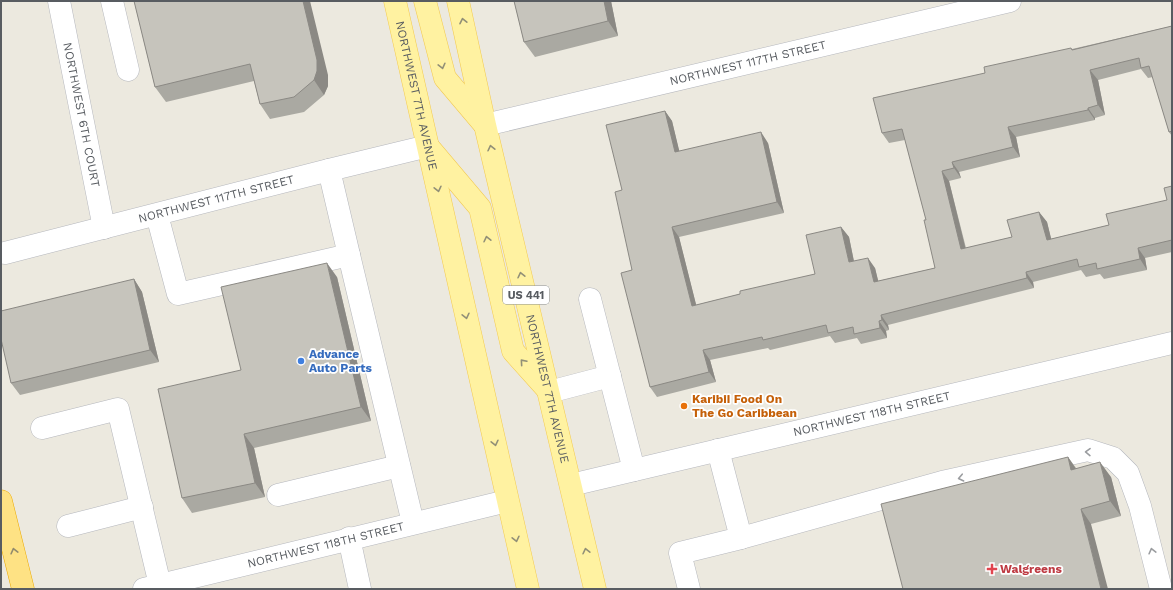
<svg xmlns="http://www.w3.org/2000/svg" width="1173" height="590" font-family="'Work Sans',sans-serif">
<rect width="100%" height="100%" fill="#ece9df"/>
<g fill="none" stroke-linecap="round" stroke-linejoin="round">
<defs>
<g id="minor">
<path id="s1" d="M59,1L104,228"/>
<path d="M112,1L128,70"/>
<path id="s2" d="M485,125L1010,1"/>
<path d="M157,215L178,294L349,255L329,170"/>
<path id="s3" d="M5,253L329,170L428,146"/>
<path d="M349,255L413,523"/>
<path d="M590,299L634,470"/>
<path d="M549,392L610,376"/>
<path d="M42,428L118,409L160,585"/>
<path id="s4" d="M571,485L1172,343"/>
<path d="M278,495L399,466"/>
<path d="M68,526L142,507"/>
<path d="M349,538L360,589"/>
<path d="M741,538L942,482L1088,450L1113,458L1128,473L1140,506L1161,589"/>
<path id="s5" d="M144,589L507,501"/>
<path d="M689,589L680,553L741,538L718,450"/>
</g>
<g id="major">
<path id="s6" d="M395,1L528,589"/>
<path d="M425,1L445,78L483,123"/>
<path id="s7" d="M458,1L485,125L595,589"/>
<path d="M431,150L480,208L513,351L547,389"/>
</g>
<path id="highway" d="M1,501L23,589"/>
</defs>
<!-- minor casing -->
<use href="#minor" stroke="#b5b7bd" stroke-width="23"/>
<!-- major casing -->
<use href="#major" stroke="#f3ca51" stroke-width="23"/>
<!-- highway casing -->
<use href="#highway" stroke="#eba800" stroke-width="23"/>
<!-- minor -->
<use href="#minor" stroke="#fff" stroke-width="22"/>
<!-- major -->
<use href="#major" stroke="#fff2a1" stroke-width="22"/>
<!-- highway -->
<use href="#highway" stroke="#fee284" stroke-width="22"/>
</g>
<!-- wall -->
<path fill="#aaa9a2" d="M134,1L328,75V86L324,95L304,112L270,119L260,104L254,81L166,102L155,87Z
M514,1H611L618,36L535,57L524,42Z
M1172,26V136L1169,132L1153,77L1148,78L1141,69L1098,80L1105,115L1095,118V120L1016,137L1020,157L959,172L961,178L949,181L966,248L1012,237L1039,212L1047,222L1051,239L1109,225L1167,200L1172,186V252L1145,258L1147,270L1104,279L1100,274L1086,277L1081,270L1033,282L1034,288L888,325L889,330L886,331L887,338L861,344L857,338L835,343L830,336L770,350L768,348L710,360L716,382L657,397L650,387L632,270L622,190L665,111L672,121L679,151L768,143L784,213L679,237L696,305L740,294L815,274L841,227L849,237L854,261L875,268L878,281L935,268L926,220L905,140L889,143L882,133L985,73L1072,49Z
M337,277L371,421L254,448L265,497L192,513L182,498L241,370Z
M134,279L142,292L159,362L20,395L11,383Z
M1068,457L1076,468L1111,477L1121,516L1091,524L903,589Z"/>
<!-- shaded-wall -->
<path fill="#8b8984" d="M303,1H310L328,75V86L324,95L314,80Z
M604,1H611L618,36L608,21Z
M1090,70L1098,80L1105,115L1098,105Z
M1088,108L1095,118V120L1088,110Z
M665,111L672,121L682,162L675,152Z
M1008,127L1016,137L1020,157L1013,147Z
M761,132L768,143L784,213L777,202Z
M952,162L959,172L961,178L954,168Z
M942,171L949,181L968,259L961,249Z
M1039,212L1047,222L1054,250L1047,240Z
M672,227L679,237L699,316L692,306Z
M841,227L849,237L856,272L849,262Z
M1138,248L1145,258L1147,270L1140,259Z
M868,258L875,268L881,292L874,282Z
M327,263L337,277L371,421L361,407Z
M1026,272L1033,282L1034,288L1027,278Z
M134,279L142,292L159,362L150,350Z
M881,315L888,325L889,330L882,320Z
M879,321L886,331L887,338L880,328Z
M703,350L710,360L716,382L709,372Z
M244,434L254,448L265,497L255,483Z
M1068,457L1078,472L1071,470Z
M1100,462L1111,477L1121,516L1110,501Z
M1081,509L1091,524L1108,589H1101Z"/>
<!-- building -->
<path fill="#c6c4bc" stroke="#8b8984" d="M134,1H303L317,60V71L314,80L294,97L260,104L250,64L155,87Z
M514,1H604L608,21L524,42Z
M1172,26V131L1169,132L1149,66L1141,68L1139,58L1090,70L1098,105L1088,108V110L1008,127L1013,147L952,162L954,168L942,171L961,249L1012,237L1007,220L1039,212L1047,240L1109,225L1106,214L1167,200L1164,188L1172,186V240L1138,248L1140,259L1097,269L1096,263L1079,267L1077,259L1026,272L1027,278L881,315L882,320L879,321L880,328L854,334L853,327L828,333L826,325L763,340L762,337L703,350L709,372L650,387L621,273L632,270L615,192L622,190L606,125L665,111L675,152L761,132L777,202L672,227L692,306L740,294V291L815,274L806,235L841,227L849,262L868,258L874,282L935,268L924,220H926L902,129L882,133L873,98L985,73L984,67L1071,48L1072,50Z
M327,263L361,407L244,434L255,483L182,498L158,389L241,370L221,287Z
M134,279L150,350L11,383L1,339V311Z
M1068,457L1071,470L1100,462L1110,501L1081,509L1101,589H903L881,504Z"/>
<!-- one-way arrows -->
<defs><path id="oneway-chevron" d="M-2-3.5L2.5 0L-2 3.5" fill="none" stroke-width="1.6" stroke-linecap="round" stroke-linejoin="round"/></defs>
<g stroke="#929077">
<use href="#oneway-chevron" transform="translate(463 21) rotate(-102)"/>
<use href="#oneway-chevron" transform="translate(442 66) rotate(76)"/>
<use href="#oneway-chevron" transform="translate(491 148) rotate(-103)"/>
<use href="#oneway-chevron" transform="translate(438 189) rotate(77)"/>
<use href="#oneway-chevron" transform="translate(487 239) rotate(-103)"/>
<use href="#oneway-chevron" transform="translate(521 275) rotate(-103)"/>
<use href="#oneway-chevron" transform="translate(466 316) rotate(77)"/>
<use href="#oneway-chevron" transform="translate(523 362) rotate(-131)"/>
<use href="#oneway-chevron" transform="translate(495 443) rotate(77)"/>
<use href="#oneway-chevron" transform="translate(516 539) rotate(77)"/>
<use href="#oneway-chevron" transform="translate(586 551) rotate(-103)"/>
</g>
<g stroke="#9b9da0">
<use href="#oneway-chevron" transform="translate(1088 452) rotate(-179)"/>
<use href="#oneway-chevron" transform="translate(961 478) rotate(168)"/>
<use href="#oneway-chevron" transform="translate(1152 551) rotate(-104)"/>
</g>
<use stroke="#928b6d" href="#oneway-chevron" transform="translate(14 551) rotate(-104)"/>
<!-- markers -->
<circle fill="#3f7fe0" stroke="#fff" stroke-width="1.5" cx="301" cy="361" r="4"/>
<circle fill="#e8710a" stroke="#fff" stroke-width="1.5" cx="684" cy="406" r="4"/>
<path fill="#e0444e" stroke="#fff" stroke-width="1.5" d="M990 563h4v4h4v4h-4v4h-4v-4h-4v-4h4z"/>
<g text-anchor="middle" stroke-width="3.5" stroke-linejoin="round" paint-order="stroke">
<!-- shield labels -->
<rect fill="#fff" stroke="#8a8d90" stroke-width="1" x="503" y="286" width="46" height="18" rx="3"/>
<g font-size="11" font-weight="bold" fill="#585c61">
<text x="526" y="299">US 441</text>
</g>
<!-- street labels -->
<g font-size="12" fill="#585c61" stroke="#fff">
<text dy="4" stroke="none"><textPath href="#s2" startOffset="270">NORTHWEST 117TH STREET</textPath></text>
<text dy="4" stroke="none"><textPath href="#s6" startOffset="97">NORTHWEST 7TH AVENUE</textPath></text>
<text dy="4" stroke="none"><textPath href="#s1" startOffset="116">NORTHWEST 6TH COURT</textPath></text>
<text dy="4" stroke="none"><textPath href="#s3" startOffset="218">NORTHWEST 117TH STREET</textPath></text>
<text dy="4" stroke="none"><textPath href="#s7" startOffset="398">NORTHWEST 7TH AVENUE</textPath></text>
<text dy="4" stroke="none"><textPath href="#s4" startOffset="309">NORTHWEST 118TH STREET</textPath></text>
<text dy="4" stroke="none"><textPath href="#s5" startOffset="187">NORTHWEST 118TH STREET</textPath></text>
</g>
<!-- shop labels -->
<g font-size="12" font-weight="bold" fill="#366cbe" stroke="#fff" text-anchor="start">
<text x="309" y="358">Advance<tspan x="309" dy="14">Auto Parts</tspan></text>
</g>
<!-- food labels -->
<g font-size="12" font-weight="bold" fill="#c56008" stroke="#fff" text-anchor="start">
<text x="692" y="403">Karibii Food On<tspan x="692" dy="14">The Go Caribbean</tspan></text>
</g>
<!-- health labels -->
<g font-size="12" font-weight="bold" fill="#be3a42" stroke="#fff" text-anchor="start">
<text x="1000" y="573">Walgreens</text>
</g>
</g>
<!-- border -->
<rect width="1173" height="590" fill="none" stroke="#585c61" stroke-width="4"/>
</svg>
